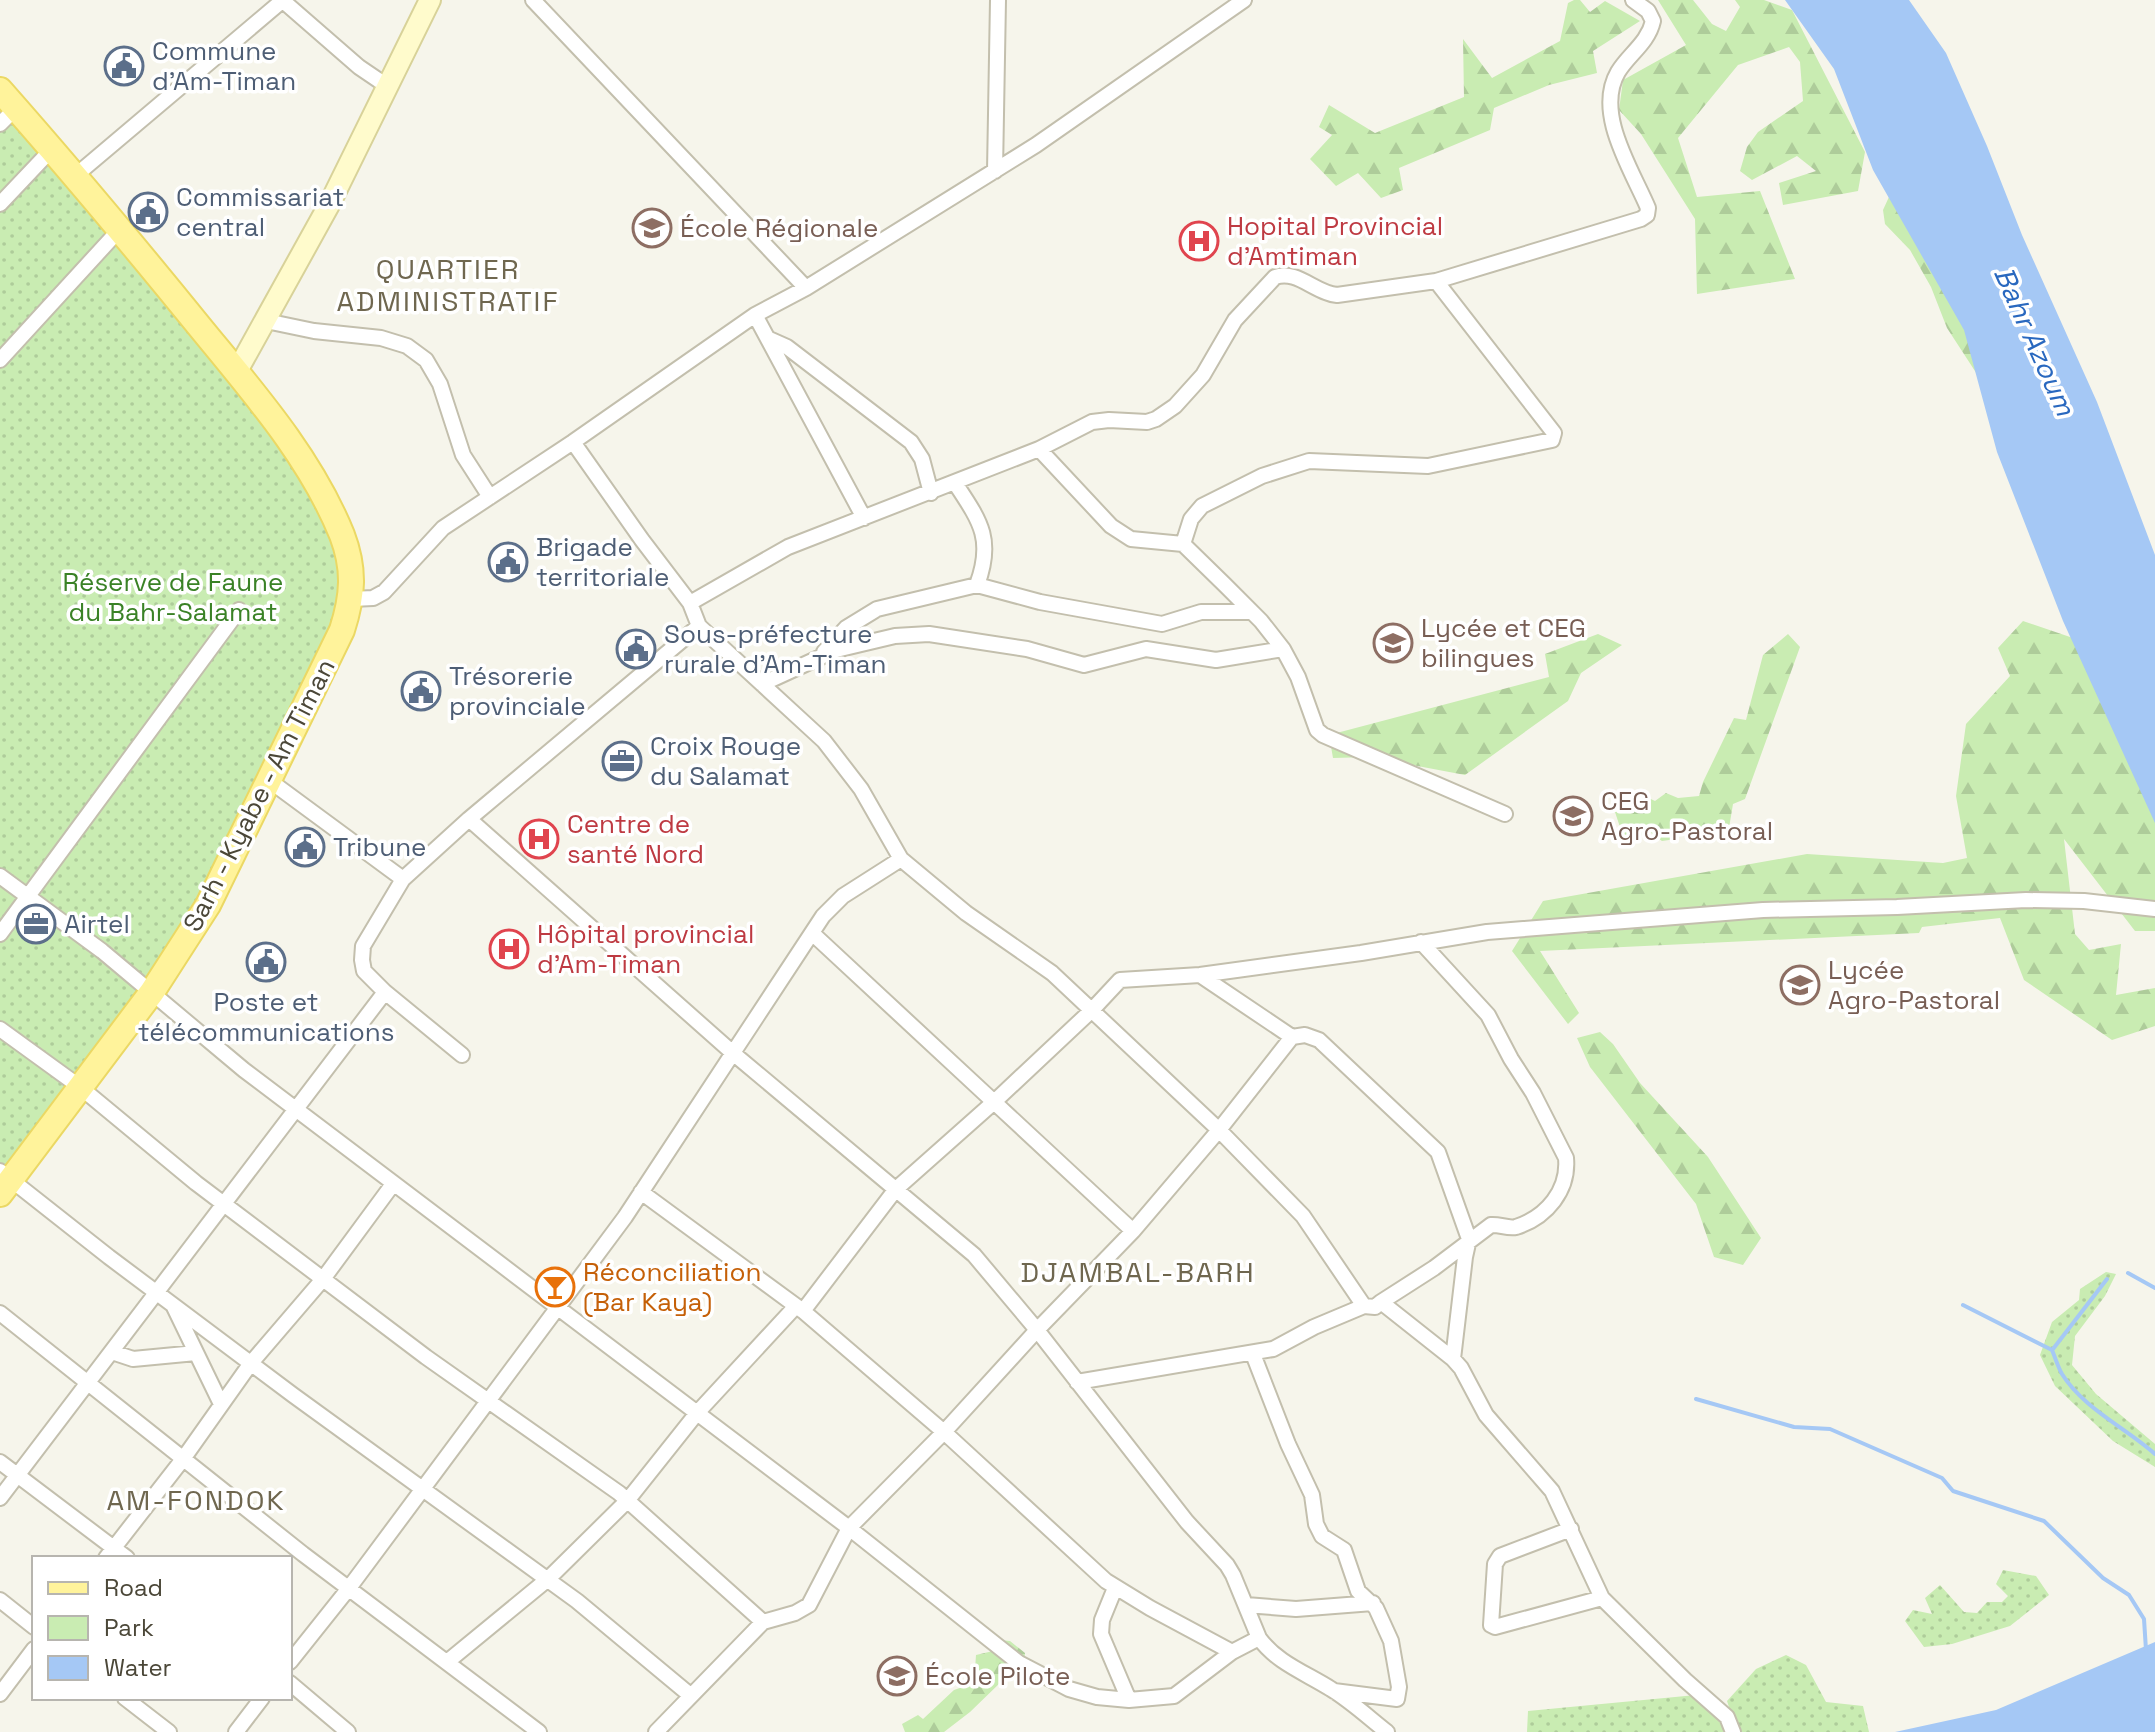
<svg xmlns="http://www.w3.org/2000/svg" width="2155" height="1732" font-family="'Space Grotesk',sans-serif">
<defs>
<pattern id="green-dots" width="8" height="8" patternUnits="userSpaceOnUse" patternTransform="scale(2)"><rect width="8" height="8" fill="#c9ecb2"/><path d="M2 2h.1M6 6h.1" fill="none" stroke="#aecc9a" stroke-width="1.8" stroke-linecap="round"/></pattern>
<pattern id="forest-firs" width="22" height="20" patternUnits="userSpaceOnUse" patternTransform="scale(2)"><rect width="22" height="20" fill="#c9ecb2"/><path d="M5 1l3.5 6h-7zM16 11l3.5 6h-7z" fill="#aecc9a"/></pattern>
</defs>
<rect width="100%" height="100%" fill="#f6f5eb"/>
<!-- green -->
<path fill="url(#green-dots)" d="M0,89L301,458L352,576L334,675L140,1007L0,1194Z
M2106,1272L2116,1274L2105,1296L2075,1336L2072,1365L2096,1394L2155,1444V1467L2113,1441L2055,1386L2040,1355L2052,1322L2079,1300L2080,1289Z
M2003,1570L2036,1576L2049,1595L2010,1626L1952,1644L1924,1647L1905,1621L1913,1610L1932,1614L1925,1598L1940,1585L1964,1612L1977,1613L1987,1602H2002L2008,1596L1996,1584Z
M1786,1655L1806,1665L1826,1702L1863,1706L1869,1732H1741L1734,1722L1727,1701L1756,1669Z
M1696,1695L1723,1719V1732H1527L1528,1711Z"/>
<!-- forest -->
<path fill="url(#forest-firs)" d="M1574,0H1580L1590,12L1605,1L1640,21L1593,51L1597,73L1549,85L1494,108L1490,130L1399,168L1403,190L1381,198L1358,173L1336,186L1310,159L1332,135L1319,127L1329,105L1375,133L1464,97L1463,39L1492,78L1560,41L1568,3Z
M1658,0H1693L1712,24L1726,31L1740,7L1735,0H1764L1792,10L1865,152L1858,191L1783,205L1779,183L1816,171L1797,156L1752,180L1740,171L1747,147L1758,132L1803,101L1800,62L1789,47L1738,65L1678,138L1697,197L1760,191L1795,279L1697,294L1695,219L1641,134L1619,110L1623,80L1686,45Z
M1894,186L1947,255L1986,388L1947,328L1931,287L1910,250L1885,224L1883,210Z
M2023,621L2073,638L2155,813V931H2135L2064,839L2075,934L2089,950L2121,944L2116,995L2155,988V1026L2112,1040L2024,980L2000,918L1922,927L1919,933L1540,951L1579,1013L1568,1024L1512,951L1543,901L1807,854L1943,863L1967,858L1956,796L1966,724L2010,676L1998,648Z
M1598,634L1622,645L1581,673L1568,701L1465,775L1370,757L1333,758L1329,735L1549,677L1545,654Z
M1788,634L1800,647L1745,799L1733,804L1729,828L1716,837L1697,838L1687,823L1679,825L1676,839L1662,841L1650,832L1625,842L1615,812L1633,811L1634,791L1655,801L1666,793L1678,798L1699,796L1703,782L1734,718L1746,720L1763,655Z
M1600,1032L1613,1044L1640,1083L1708,1157L1761,1238L1743,1265L1714,1257L1696,1204L1590,1067L1577,1038Z
M1000,1640L1010,1641L1025,1653L1024,1665L1001,1682L970,1712L944,1732H905L902,1724L918,1715L923,1719L954,1690L974,1683L976,1655L993,1651Z"/>
<!-- water -->
<path fill="#a5c8f5" d="M1785,0H1909L1946,53L1987,146L2022,235L2097,402L2155,555V823L2063,621L1997,452L1964,330L1873,170L1834,69Z
M2155,1642V1732H1895L1996,1710Z"/>
<g fill="none" stroke-linecap="round" stroke-linejoin="round">
<!-- stream -->
<path stroke="#a5c8f5" stroke-width="4" d="M2128,1273L2155,1288
M1963,1305L2052,1350C2055,1357 2058,1367 2062,1374C2083,1408 2126,1428 2155,1454
M2053,1349L2107,1279
M1696,1399L1794,1427L1830,1429L1942,1478L1953,1491L2044,1521L2103,1578L2129,1595L2144,1619L2146,1650"/>
<defs>
<path id="minor" d="M282,0L359,67L387,86
M533,0L806,288
M0,124L16,108
M995,171L998,0
M75,176L282,1
M0,204L52,149
M755,315L864,518
M266,321L314,331L381,338L407,346L426,360L440,384L463,455L490,497
M769,339L787,347L911,442L922,459L931,493
M0,360L120,229
M1039,449L1111,526L1131,539L1183,544L1225,585L1261,621L1283,649L1298,677L1317,730L1323,735L1505,814
M1183,544L1191,519L1202,506L1262,476L1309,461L1428,466L1552,440L1554,433L1436,281
M977,585L1040,602L1162,624L1201,612H1251
M352,599L373,598L384,592L443,528L573,442
M690,603L788,547L1039,449L1092,422L1109,420L1147,422L1156,419L1175,406L1203,375L1235,320L1275,277C1297,269 1315,293 1337,295L1436,281L1641,219L1647,215L1648,208C1632,170 1594,113 1618,72C1629,54 1648,43 1653,21L1648,11L1633,0
M824,652L846,628L877,609L977,585C994,539 980,521 955,483
M762,684L836,650L895,636L929,634L1027,649L1084,665L1146,649L1216,660L1283,649
M270,781L403,879
M469,819L734,1054L974,1255L1037,1330L1133,1231
M901,859L966,913L1052,973L1219,1130L1303,1216L1364,1306
M0,876L102,951L244,1070L849,1528L1019,1663L1069,1689L1097,1697L1129,1700L1174,1696L1232,1652L1150,1608L1106,1581L944,1432L803,1311L641,1192
M0,934L239,610
M1200,975L1292,1037L1219,1130L1133,1231L994,1102L1092,1010L1120,980L1200,975L1361,953L1487,932L1763,910L1897,907L2026,900L2084,901L2155,909
M0,1029L80,1087L196,1183L426,1357L619,1493L763,1622
M1292,1037L1305,1035L1319,1040L1438,1152L1469,1239L1465,1257L1453,1359L1461,1368L1486,1415L1552,1491L1602,1598L1685,1680L1727,1717L1733,1732
M462,1055L385,992L364,971L362,960L363,946L403,879L469,819L699,626
M0,1171L109,1257L293,1395L577,1601L690,1695
M1381,1302L1434,1268L1491,1225C1499,1224 1508,1229 1516,1227C1547,1217 1569,1190 1566,1158L1533,1093L1511,1059L1488,1015L1421,942
M174,1307L221,1404
M803,1311L896,1189L994,1102L812,933
M0,1313L303,1554L539,1732
M112,1352L133,1359L196,1353
M1253,1354L1288,1444L1312,1495L1316,1524L1322,1536L1344,1550L1358,1591L1376,1608L1391,1641L1399,1687L1397,1699L1334,1691
M1077,1382L1273,1349L1314,1327L1364,1306L1375,1307L1381,1302L1453,1359
M0,1462L127,1558
M0,1498L385,992
M1571,1529L1500,1556L1495,1564L1491,1625L1495,1627L1602,1598
M106,1558L183,1459L251,1363L323,1279L393,1184
M1115,1588L1102,1620L1101,1634L1129,1700
M0,1600L34,1627
M1246,1605L1296,1609L1373,1603
M1259,1638C1277,1663 1306,1673 1331,1689C1351,1701 1369,1718 1387,1732
M290,1662L349,1588L625,1217L823,916L843,896L901,859L861,789L824,741L699,626L690,603L642,540L573,442L755,315L806,288L1036,145L1244,0
M447,1662L548,1579L627,1501L697,1413L796,1306
M290,1683L348,1732
M0,1694L34,1649
M125,1698L169,1732
M236,1732L262,1698
M656,1732L763,1622L795,1613L809,1605L849,1528L944,1432L1037,1330L1187,1522L1227,1565L1233,1575L1259,1638L1232,1652"/>
<path id="secondary" d="M237,371L329,205L430,0"/>
<path id="primary" d="M0,90C68,167 134,246 199,326C252,391 310,456 342,535C355,569 353,596 342,630L208,905L152,992L0,1194"/>
</defs>
<!-- minor casing -->
<use href="#minor" stroke="#c3bfad" stroke-width="18"/>
<!-- secondary casing -->
<use href="#secondary" stroke="#d8d299" stroke-width="24"/>
<!-- primary casing -->
<use href="#primary" stroke="#ebd864" stroke-width="28"/>
<!-- minor -->
<use href="#minor" stroke="#fff" stroke-width="14"/>
<!-- secondary -->
<use href="#secondary" stroke="#fffbcc" stroke-width="20"/>
<!-- primary -->
<use href="#primary" stroke="#fff39b" stroke-width="24"/>
</g>
<!-- icons -->
<defs>
<symbol id="civic-ring" viewBox="-11 -11 22 22"><circle r="9.5" fill="#fff" stroke="#5c6f8a" stroke-width="1.5"/><path d="M-.6-6.5H3V-4.5H.6V-3L4-1V1h2V6H-6V1h2V-1L-.6-3ZM-1.2 2.5V6h2.4V2.5Z" fill="#5c6f8a"/></symbol>
<symbol id="school-ring" viewBox="-11 -11 22 22"><circle r="9.5" fill="#fff" stroke="#8d6e63" stroke-width="1.5"/><path d="M0-5L7-2L0 1L-7-2ZM-4 1L0 2.5L4 1V4Q0 6-4 4Z" fill="#8d6e63"/></symbol>
<symbol id="hospital-ring" viewBox="-11 -11 22 22"><circle r="9.5" fill="#fff" stroke="#e0444e" stroke-width="1.5"/><path d="M-5-5h3v3.5h4V-5h3V5h-3V1.5h-4V5h-3Z" fill="#e0444e"/></symbol>
<symbol id="university-ring" viewBox="-11 -11 22 22"><circle r="9.5" fill="#fff" stroke="#8d6e63" stroke-width="1.5"/><path d="M0-5L7-2L0 1L-7-2ZM-4 1L0 2.5L4 1V4Q0 6-4 4Z" fill="#8d6e63"/></symbol>
<symbol id="office-ring" viewBox="-11 -11 22 22"><circle r="9.5" fill="#fff" stroke="#5c6f8a" stroke-width="1.5"/><path d="M-6-3h4V-5.5h4V-3h4V5H-6ZM-1-4.5V-3h2v-1.5ZM-6 0V1H6V0Z" fill="#5c6f8a"/></symbol>
<symbol id="bar-ring" viewBox="-11 -11 22 22"><circle r="9.5" fill="#fff" stroke="#e8710a" stroke-width="1.5"/><path d="M-6-5H6L.8 .8V4.5H3.5V6h-7V4.5H-.8V.8Z" fill="#e8710a"/></symbol>
</defs>
<g fill-rule="evenodd">
<use href="#civic-ring" x="102" y="44" width="44" height="44"/>
<use href="#civic-ring" x="126" y="190" width="44" height="44"/>
<use href="#school-ring" x="630" y="206" width="44" height="44"/>
<use href="#hospital-ring" x="1177" y="219" width="44" height="44"/>
<use href="#civic-ring" x="486" y="540" width="44" height="44"/>
<use href="#university-ring" x="1371" y="621" width="44" height="44"/>
<use href="#civic-ring" x="614" y="627" width="44" height="44"/>
<use href="#civic-ring" x="399" y="669" width="44" height="44"/>
<use href="#office-ring" x="600" y="739" width="44" height="44"/>
<use href="#university-ring" x="1551" y="794" width="44" height="44"/>
<use href="#hospital-ring" x="517" y="817" width="44" height="44"/>
<use href="#civic-ring" x="283" y="825" width="44" height="44"/>
<use href="#office-ring" x="14" y="902" width="44" height="44"/>
<use href="#hospital-ring" x="487" y="927" width="44" height="44"/>
<use href="#civic-ring" x="244" y="940" width="44" height="44"/>
<use href="#university-ring" x="1778" y="963" width="44" height="44"/>
<use href="#bar-ring" x="533" y="1265" width="44" height="44"/>
<use href="#school-ring" x="875" y="1654" width="44" height="44"/>
</g>
<g text-anchor="middle" stroke-width="7" stroke-linejoin="round" paint-order="stroke">
<!-- service labels -->
<g font-size="26" fill="#4e5e75" stroke="#fff" text-anchor="start">
<text x="152" y="60">Commune<tspan x="152" dy="30">d'Am-Timan</tspan></text>
<text x="176" y="206">Commissariat<tspan x="176" dy="30">central</tspan></text>
<text x="536" y="556">Brigade<tspan x="536" dy="30">territoriale</tspan></text>
<text x="664" y="643">Sous-préfecture<tspan x="664" dy="30">rurale d'Am-Timan</tspan></text>
<text x="449" y="685">Trésorerie<tspan x="449" dy="30">provinciale</tspan></text>
<text x="650" y="755">Croix Rouge<tspan x="650" dy="30">du Salamat</tspan></text>
<text x="333" y="856">Tribune</text>
<text x="64" y="933">Airtel</text>
<text x="266" y="1011" text-anchor="middle">Poste et<tspan x="266" dy="30">télécommunications</tspan></text>
</g>
<!-- health labels -->
<g font-size="26" fill="#be3a42" stroke="#fff" text-anchor="start">
<text x="1227" y="235">Hopital Provincial<tspan x="1227" dy="30">d'Amtiman</tspan></text>
<text x="567" y="833">Centre de<tspan x="567" dy="30">santé Nord</tspan></text>
<text x="537" y="943">Hôpital provincial<tspan x="537" dy="30">d'Am-Timan</tspan></text>
</g>
<!-- education labels -->
<g font-size="26" fill="#785e54" stroke="#fff" text-anchor="start">
<text x="680" y="237">École Régionale</text>
<text x="1421" y="637">Lycée et CEG<tspan x="1421" dy="30">bilingues</tspan></text>
<text x="1601" y="810">CEG<tspan x="1601" dy="30">Agro-Pastoral</tspan></text>
<text x="1828" y="979">Lycée<tspan x="1828" dy="30">Agro-Pastoral</tspan></text>
<text x="925" y="1685">École Pilote</text>
</g>
<!-- park labels -->
<g font-size="26" fill="#3a8226" stroke="#fff">
<text x="173" y="591">Réserve de Faune<tspan x="173" dy="30">du Bahr-Salamat</tspan></text>
</g>
<!-- street labels -->
<g font-size="26" fill="#4b4738" stroke="#fff">
<text transform="translate(259 795) rotate(-63)" y="9">Sarh - Kyabe - Am Timan</text>
</g>
<!-- food labels -->
<g font-size="26" fill="#c56008" stroke="#fff" text-anchor="start">
<text x="583" y="1281">Réconciliation<tspan x="583" dy="30">(Bar Kaya)</tspan></text>
</g>
<!-- neighbourhood labels -->
<g font-size="28" letter-spacing="2" fill="#6f674f" stroke="#fff">
<text x="448" y="279">QUARTIER<tspan x="448" dy="32">ADMINISTRATIF</tspan></text>
<text x="1138" y="1282">DJAMBAL-BARH</text>
<text x="196" y="1510">AM-FONDOK</text>
</g>
<!-- water labels -->
<g font-size="28" font-style="italic" fill="#2968bf" stroke="#fff">
<text transform="translate(2035 341) rotate(66)" y="10">Bahr Azoum</text>
</g>
</g>
<!-- legend -->
<rect x="32" y="1556" width="260" height="144" fill="#ffffff" stroke="#b7b5af" stroke-width="2"/>
<rect x="48" y="1582" width="40" height="12" fill="#fff39b" stroke="#b7b5af" stroke-width="2"/>
<text x="104" y="1596" font-size="24" fill="#4b4738">Road</text>
<rect x="48" y="1616" width="40" height="24" fill="#c9ecb2" stroke="#b7b5af" stroke-width="2"/>
<text x="104" y="1636" font-size="24" fill="#4b4738">Park</text>
<rect x="48" y="1656" width="40" height="24" fill="#a5c8f5" stroke="#b7b5af" stroke-width="2"/>
<text x="104" y="1676" font-size="24" fill="#4b4738">Water</text>
</svg>
